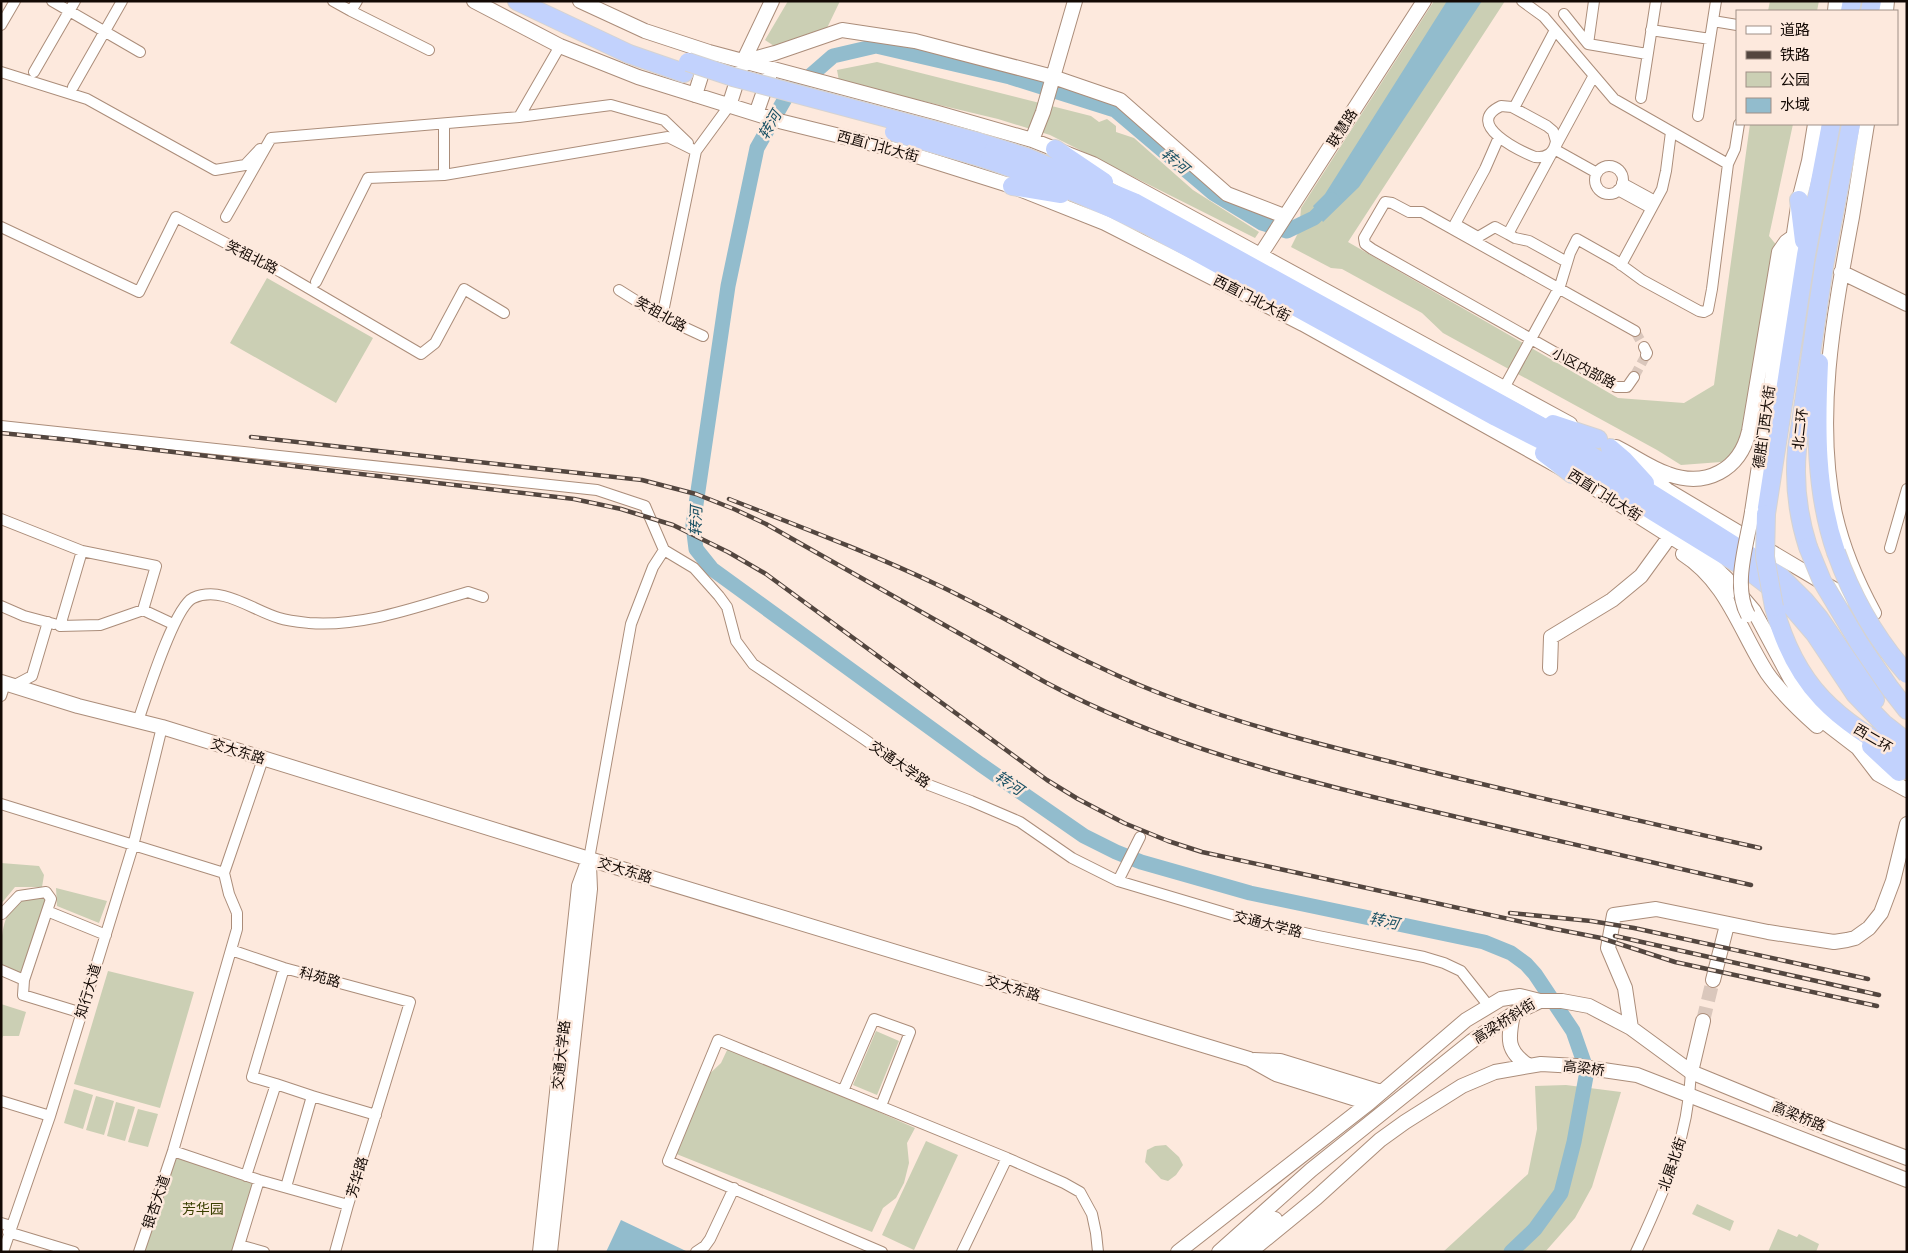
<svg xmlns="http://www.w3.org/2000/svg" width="1908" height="1253" font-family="Figtree,'Noto Sans SC',sans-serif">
<rect width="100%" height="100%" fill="#fde9dd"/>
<!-- green -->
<path fill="#cbcfb4" d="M788,1H840L827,28L774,46L765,40Z
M1434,1H1505L1348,242L1618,398L1684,403L1714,385L1750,124H1793L1769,236L1778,247L1745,433L1736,451L1721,462L1681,465L1657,450L1443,333L1422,313L1342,269L1331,268L1291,247L1299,231L1301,208Z
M1770,1H1819L1817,11H1768Z
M877,62L1091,116L1099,122L1107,119L1116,126V132L1134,138L1193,190L1259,232L1255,238L1050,135L998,119L839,81L837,70Z
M267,278L373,338L336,403L230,343Z
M1,863L39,866L44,875L42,887H15L1,904Z
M56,888L107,901L99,923L57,906Z
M42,896L46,901L20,974L1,966C1,944 0,915 19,901C24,898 35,898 42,896Z
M108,971L194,992L160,1108L74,1084Z
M1,1004L26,1012L19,1036H3L1,1041Z
M876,1031L899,1041L877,1095L853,1085Z
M729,1046L915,1128L907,1143L909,1163L904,1183L896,1198L883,1208L872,1232L674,1153L703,1080L721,1063Z
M1566,1085L1621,1092L1592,1187L1575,1218L1545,1252H1443L1528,1174L1537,1129L1535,1086Z
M74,1089L93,1095L83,1129L64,1123Z
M96,1096L114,1101L104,1135L86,1130Z
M116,1102L135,1107L125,1141L107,1136Z
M138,1109L158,1114L148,1147L128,1142Z
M926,1141L958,1155L914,1250L882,1235Z
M1166,1145L1179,1157L1183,1165L1176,1175L1168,1181L1161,1179L1145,1162L1147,1150L1155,1146Z
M176,1152L258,1184L237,1252H141Z
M1697,1204L1734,1221L1730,1231L1692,1214Z
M1778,1229L1797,1237L1799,1234L1819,1244L1816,1252H1768Z"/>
<!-- water -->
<path fill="#92bccd" d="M1447,1H1482L1359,187L1323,222L1313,206L1325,194Z
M621,1220L686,1251V1252H606Z"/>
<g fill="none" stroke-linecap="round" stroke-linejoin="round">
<!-- river -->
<path stroke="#92bccd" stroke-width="15" d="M1332,200L1314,218L1287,231L1262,223L1213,193L1115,110L1010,77L876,46L833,56L786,97L757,148L728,286L693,525L696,549L712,569L980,764L1084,836L1116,852L1141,862L1250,893L1484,942L1511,953L1526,964L1535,974L1573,1031L1587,1071L1574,1142L1561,1193L1535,1229L1511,1252"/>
<!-- street-tunnel -->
<path stroke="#dac7bc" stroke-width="10" stroke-dasharray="10 5" stroke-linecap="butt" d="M1635,331L1644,347
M1634,377L1646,355"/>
<!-- secondary-tunnel -->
<path stroke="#dac7bc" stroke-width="14" stroke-dasharray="14 7" stroke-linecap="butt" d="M1703,1021L1713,980"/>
<defs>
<path id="street" d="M52,1L140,52
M333,1L351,11L357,1
M351,11L429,50
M1564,14L1588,44L1647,54
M1713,21L1737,25
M1,25L15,1
M1651,30L1710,39
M1588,44L1594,1
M1,72L87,99L215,170L245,165L260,149
M34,72L75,1
M73,87L122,1
M1641,98L1656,1
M1501,106L1512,107L1547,126L1553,131L1556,141C1554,153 1547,158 1535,157C1520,151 1463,124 1501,106Z
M1514,108L1555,30
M1698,116L1716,1
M519,117L611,105L664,120L688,143
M1499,137L1485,169L1455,224L1478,237L1495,227L1508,234L1593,77
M1554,149L1597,173
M1728,164L1735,149L1739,124
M1595 180a14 14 0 1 1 28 0a14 14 0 1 1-28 0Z
M444,175L668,137L696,151
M1622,183L1655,201
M1618,190L1651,208
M226,217L271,138L519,117L560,46
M1,227L139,292L176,217L281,272L421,354L435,343L464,289L504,313
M1508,234L1515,238L1529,241L1567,262
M1621,265L1662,189L1666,171L1671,132
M316,282L368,178L444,175V124
M619,290L662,317L703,336
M662,317L696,151L729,106
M1644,347L1647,353L1646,355
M1634,377L1627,387H1616L1372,249L1365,244L1364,238L1385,202L1392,203L1409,212H1422L1635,331
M1504,388L1560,286L1570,253L1577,239L1616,261L1642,280L1699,311L1704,312L1708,310L1712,289L1728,164L1614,99L1544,17L1522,1
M1,426L597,490L645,506L664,550
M1,519L82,551L156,566L143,610
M1890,548L1907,489
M82,551L60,626L100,625L143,610L173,624
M1,606L24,616L54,624
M13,686L32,676L48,622
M1,696L5,684
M138,721C146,698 174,607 193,598C222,585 252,610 279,618C288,621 299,622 309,623C364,627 416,607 468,592L483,597
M1,804L224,873
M589,859L631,624L653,567L664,550L694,568L719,596L727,607L736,641L753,664L864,739L929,785L971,801L1020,822L1072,858L1118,881L1259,923L1318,936L1424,957L1444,963L1461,971L1488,1005
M1118,881L1140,837
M47,911L106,935
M2,914L19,896L46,892L51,899L24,980
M1,970L24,980L23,995L82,1013
M276,1084L252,1077L284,968
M843,1091L874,1019L910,1032L881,1106
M1,1101L50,1116
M173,1151L259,1180L348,1205L410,1002L284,968L231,950
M246,1176L276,1084L312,1096
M286,1187L312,1096L376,1115
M1,1223L11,1226
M8,1232L74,1252
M239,1245L264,1252
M3,1252L50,1116L133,846L162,727
M139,1252L173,1151L237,929V913L229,894L224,873L263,759
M237,1252L259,1180
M335,1252L348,1205
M696,1252L705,1246L710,1239L734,1188
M882,1252L668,1161L718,1040L1007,1158L1064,1183L1080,1192L1092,1214L1096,1233L1098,1252
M962,1252L1007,1158
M1636,1252C1664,1191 1688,1141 1691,1072"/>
<path id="secondary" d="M474,1L560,46L638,77L779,121L901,151L1012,186L1105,223L1303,324L1572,474L1706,559L1726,578L1754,611L1790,678L1809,706L1828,725L1858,748L1878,774L1907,790
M580,1L645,31L709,52L938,113L1032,140L1093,164L1570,424
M1835,11L1836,1
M1886,11L1887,1
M746,61L775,53L842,30L915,41L1053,77L1075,1
M695,95L707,57
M729,106L743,62L772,1
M756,114L769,77
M1867,124C1862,155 1857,186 1852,217C1834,314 1814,417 1835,514C1843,549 1857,582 1874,613
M1032,140L1043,112L1053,77L1120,100L1227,194L1284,216
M1261,254L1424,1
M1841,272L1907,304
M1616,447C1634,456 1650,468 1668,474C1706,488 1740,470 1749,431L1779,252L1786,242L1793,237
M1639,467L1667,490L1874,613
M1752,512L1799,200L1809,161L1815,124
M1683,554C1727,582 1740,631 1767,673C1781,693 1799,710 1817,726
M1550,668L1551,637L1612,600L1641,576L1665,543
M1,682L78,706L162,727L589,859L1249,1059L1276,1074L1369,1103
M1713,980L1727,925
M1513,1014C1508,1039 1506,1051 1529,1066
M1631,1028L1625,988L1608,948L1614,915L1656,909L1768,932L1834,942L1847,940L1855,938L1869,928L1881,913L1893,881L1907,824
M1254,1060L1280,1061L1381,1092
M1691,1072L1703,1021
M540,1252L579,886L589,859
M550,1252L590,889L589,865
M1178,1252L1369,1103L1466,1020L1501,999L1520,996L1540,1001H1562L1589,1006L1631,1028L1691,1072L1830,1129L1907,1158
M1219,1252L1311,1170L1472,1041L1513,1014L1540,1001
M1235,1252L1275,1219
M1250,1252L1316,1198L1380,1140L1405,1122L1462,1086L1495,1072L1541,1064L1576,1066L1637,1075L1907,1180"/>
<path id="highway" d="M517,1L629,54L684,73
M1850,11L1852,1
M1870,11L1872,1
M978,142L1026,157L1134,202L1568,441L1743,551L1782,578L1804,600L1819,618L1875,700
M1055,149L1104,182
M973,155C1034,174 1091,198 1149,226L1496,417L1545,442L1654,512L1747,569L1773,589L1791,606L1815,634L1855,694L1883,723L1907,742
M1012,186L1061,194
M1799,200L1804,241
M1819,363C1816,427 1815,491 1836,552
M1553,424L1598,439
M1610,448L1624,460L1645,483
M1544,453L1572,474
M1766,514L1806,255L1831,124
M1808,547C1798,516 1794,482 1797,449L1824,266L1851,124
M1774,607C1796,688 1836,720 1907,758
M1859,643L1889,687L1907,710
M1871,746L1899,772"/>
</defs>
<!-- street casing -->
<use href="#street" stroke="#ab8d7a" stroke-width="12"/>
<!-- secondary casing -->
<use href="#secondary" stroke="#ab8d7a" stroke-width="16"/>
<!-- highway casing -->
<use href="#highway" stroke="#d5d3d2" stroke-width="20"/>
<!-- street -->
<use href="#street" stroke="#fff" stroke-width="10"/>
<!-- secondary -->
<use href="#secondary" stroke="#fff" stroke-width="14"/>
<!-- highway -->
<use href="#highway" stroke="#c2d2fd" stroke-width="18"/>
<defs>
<path id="rail" d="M1,433L71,440L574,499L621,509L673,525L728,552L766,574L1047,780L1078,799L1124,823L1168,841L1202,852L1550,928L1601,938L1675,962L1877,1006
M251,437L642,480L696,494L734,509L766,524L1045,682C1164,746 1293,778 1423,809C1532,835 1642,860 1751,885
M729,499C801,527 873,554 942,587C1020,625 1094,670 1175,699C1258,730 1343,750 1428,771C1538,798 1649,823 1760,848
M1510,913L1591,921L1634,928L1868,979
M1615,936L1879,995"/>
</defs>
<!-- rail casing -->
<use href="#rail" stroke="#53463f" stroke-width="4.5"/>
<!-- rail -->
<use href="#rail" stroke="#fde9dd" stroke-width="2.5" stroke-dasharray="8" stroke-linecap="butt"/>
<defs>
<path id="secondary-bridge" d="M1748,615C1732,586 1747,544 1752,512"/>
<path id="highway-bridge" d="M688,62L733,77L978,142
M894,132L973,155
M1766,514L1765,557L1774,607
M1808,547L1822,581L1859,643
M1836,552C1852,597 1875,638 1907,674"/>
</defs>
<!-- secondary-bridge casing -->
<use href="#secondary-bridge" stroke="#ab8d7a" stroke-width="16" stroke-linecap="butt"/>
<!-- highway-bridge casing -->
<use href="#highway-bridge" stroke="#d5d3d2" stroke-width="20" stroke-linecap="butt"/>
<!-- secondary-bridge -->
<use href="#secondary-bridge" stroke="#fff" stroke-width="14"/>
<!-- highway-bridge -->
<use href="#highway-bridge" stroke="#c2d2fd" stroke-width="18"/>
</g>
<g text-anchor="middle" stroke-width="5" stroke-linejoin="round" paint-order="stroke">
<!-- street labels -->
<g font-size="14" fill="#130904" stroke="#fde9dd">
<text transform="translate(1342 128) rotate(-57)" y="5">联慧路</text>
<text transform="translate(878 146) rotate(15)" y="5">西直门北大街</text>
<text transform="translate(252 257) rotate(27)" y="5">笑祖北路</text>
<text transform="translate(1252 298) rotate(27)" y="5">西直门北大街</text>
<text transform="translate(661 314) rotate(29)" y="5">笑祖北路</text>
<text transform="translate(1584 368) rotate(28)" y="5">小区内部路</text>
<text transform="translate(1764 427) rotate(-82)" y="5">德胜门西大街</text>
<text transform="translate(1800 429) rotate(-83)" y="5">北二环</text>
<text transform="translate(1605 495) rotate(32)" y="5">西直门北大街</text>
<text transform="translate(1873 738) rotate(31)" y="5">西二环</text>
<text transform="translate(238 751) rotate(17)" y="5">交大东路</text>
<text transform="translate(900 764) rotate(35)" y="5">交通大学路</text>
<text transform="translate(625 870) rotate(17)" y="5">交大东路</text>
<text transform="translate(1268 924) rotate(14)" y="5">交通大学路</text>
<text transform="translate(320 977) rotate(15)" y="5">科苑路</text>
<text transform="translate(1013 988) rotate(17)" y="5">交大东路</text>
<text transform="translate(88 991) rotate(-73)" y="5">知行大道</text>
<text transform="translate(1504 1021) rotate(-32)" y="5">高梁桥斜街</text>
<text transform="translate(561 1055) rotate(-84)" y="5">交通大学路</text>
<text transform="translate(1584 1068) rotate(7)" y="5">高梁桥</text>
<text transform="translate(1799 1116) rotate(22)" y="5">高梁桥路</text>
<text transform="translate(1672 1164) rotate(-71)" y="5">北展北街</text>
<text transform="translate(357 1177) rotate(-73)" y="5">芳华路</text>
<text transform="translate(156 1202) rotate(-71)" y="5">银杏大道</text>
</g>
<!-- park labels -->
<g font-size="14" fill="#3a3f00" stroke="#fde9dd">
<text x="203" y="1214">芳华园</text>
</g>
<!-- water labels -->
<g font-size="15" font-style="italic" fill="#1a5164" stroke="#fde9dd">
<text transform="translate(770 125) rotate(-60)" y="5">转河</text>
<text transform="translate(1175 161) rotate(40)" y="5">转河</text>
<text transform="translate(696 521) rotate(-88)" y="5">转河</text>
<text transform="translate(1009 783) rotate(34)" y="5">转河</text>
<text transform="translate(1384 921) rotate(12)" y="5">转河</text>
</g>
</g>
<!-- border -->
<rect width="1908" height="1253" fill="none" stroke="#130904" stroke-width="5"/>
<!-- legend -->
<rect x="1736" y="10" width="162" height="115" fill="#fde9dd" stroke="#9f8f86"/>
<rect x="1746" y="26" width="25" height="8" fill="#ffffff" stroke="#9f8f86"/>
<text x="1780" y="35" font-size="15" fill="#130904">道路</text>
<rect x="1746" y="51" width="25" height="8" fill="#53463f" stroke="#9f8f86"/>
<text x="1780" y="60" font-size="15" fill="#130904">铁路</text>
<rect x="1746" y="72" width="25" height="15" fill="#cbcfb4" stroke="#9f8f86"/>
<text x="1780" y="85" font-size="15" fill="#130904">公园</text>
<rect x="1746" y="98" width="25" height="15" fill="#92bccd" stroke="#9f8f86"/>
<text x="1780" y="110" font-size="15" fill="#130904">水域</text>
</svg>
